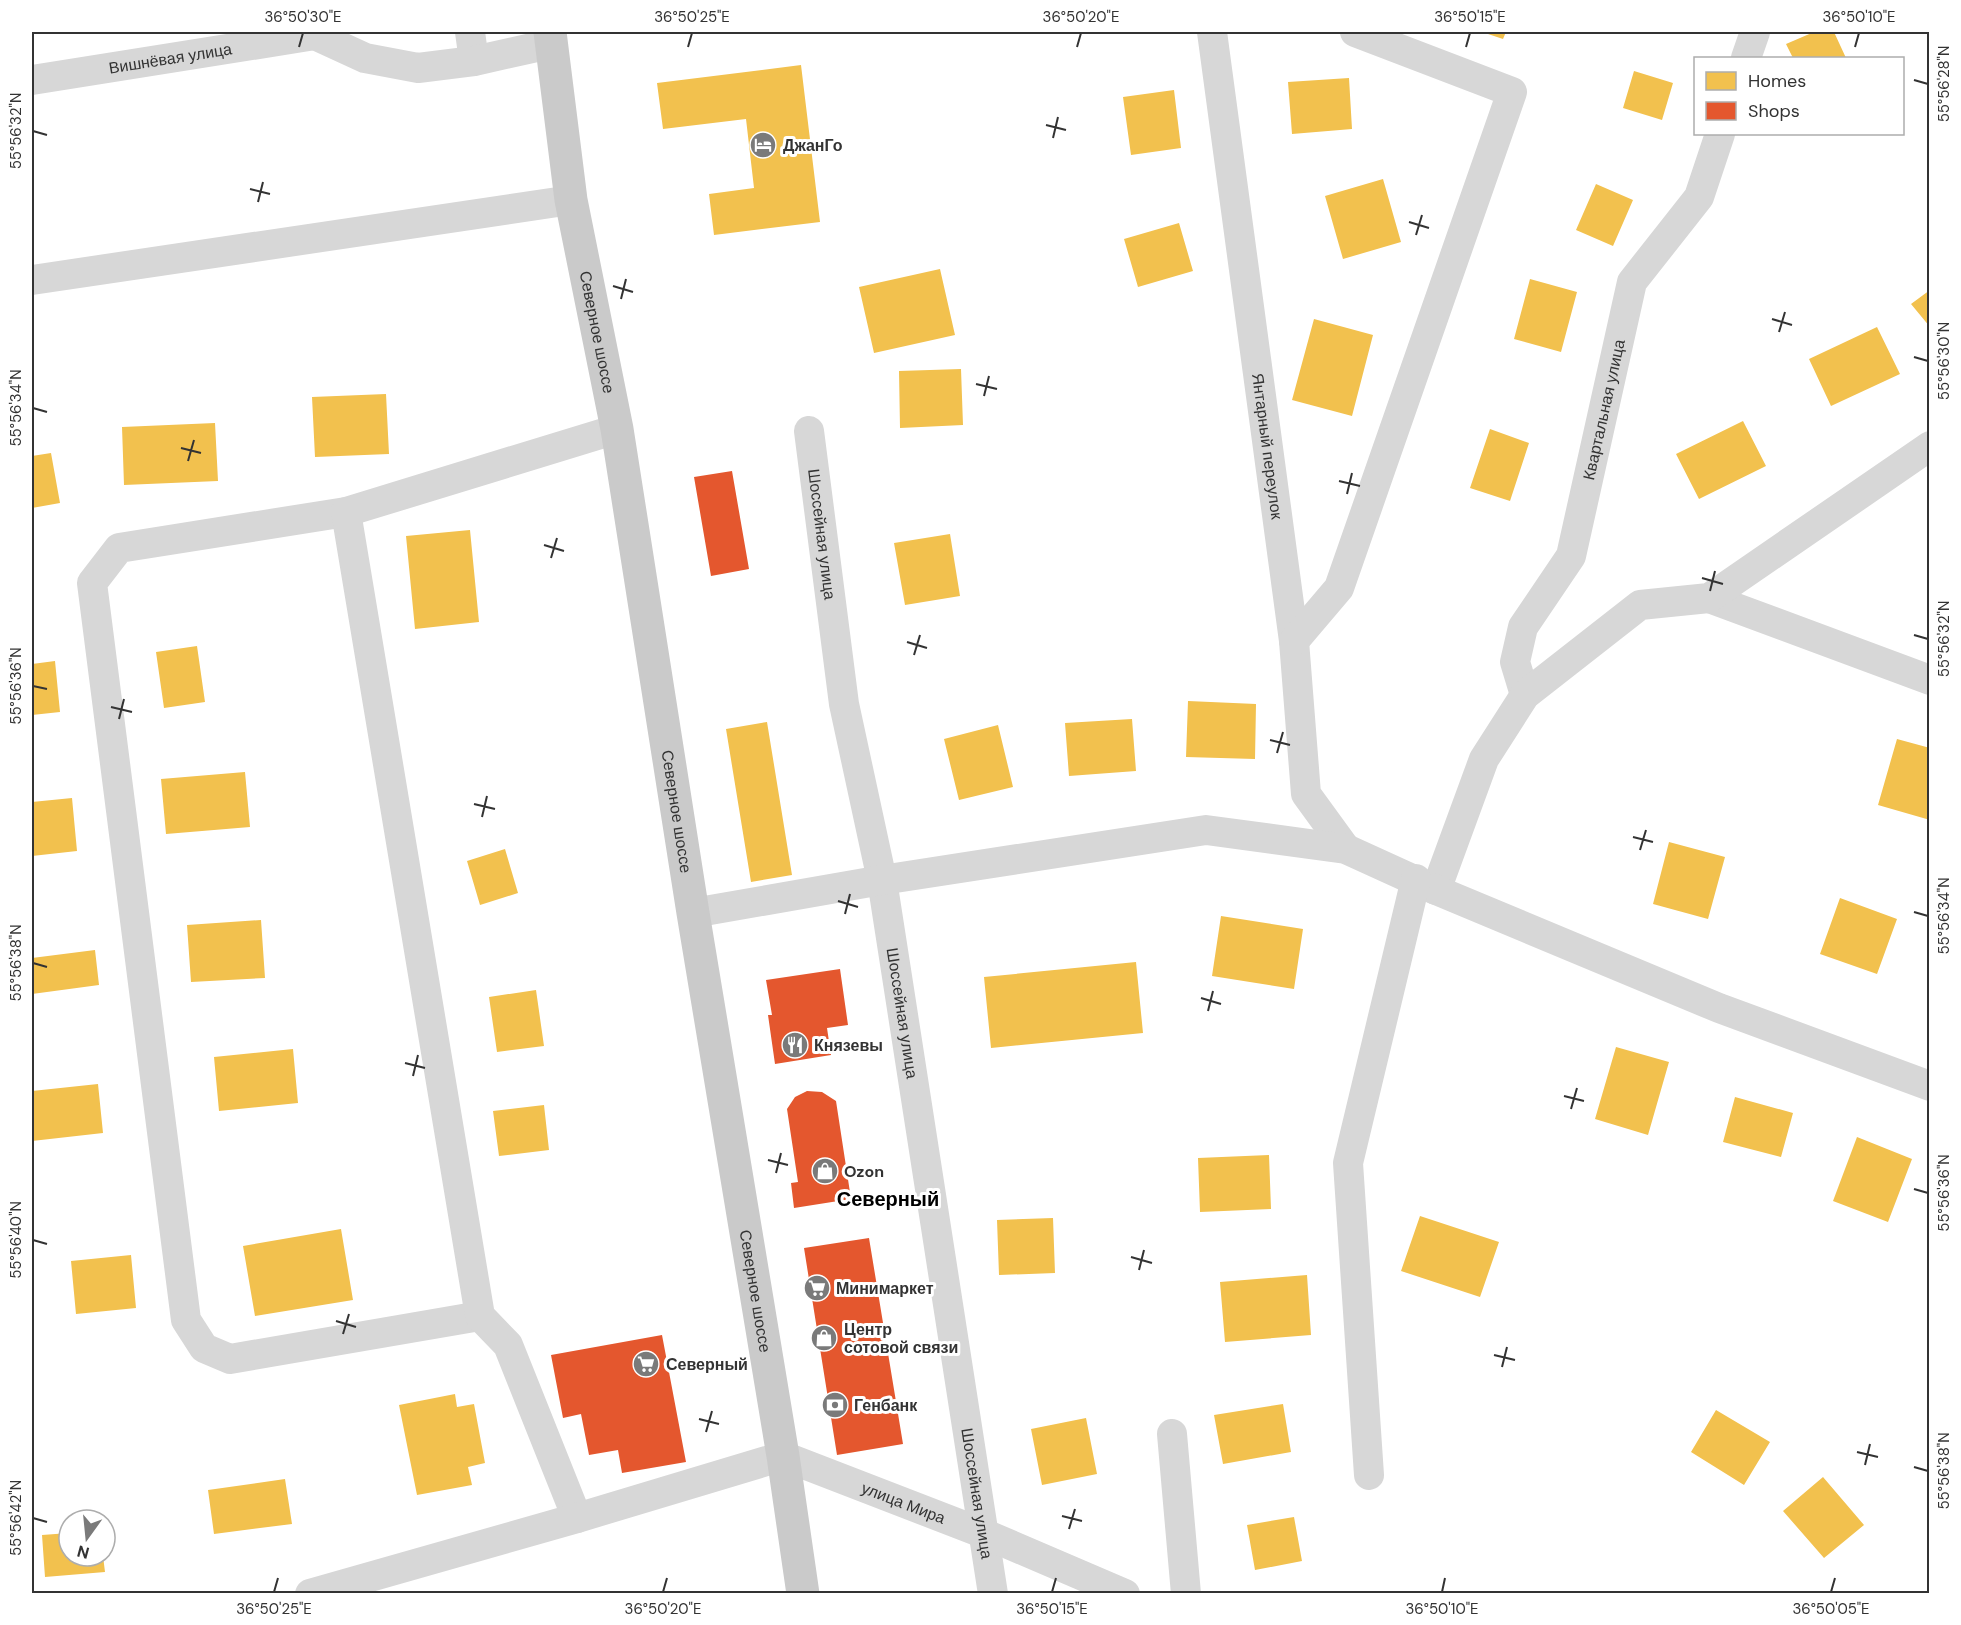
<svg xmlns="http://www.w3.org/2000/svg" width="1961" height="1625" font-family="'DM Sans',sans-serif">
<rect width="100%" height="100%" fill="#fff"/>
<!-- homes -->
<path fill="#f2c14e" d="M1482,32H1506L1503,39Z
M1814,32H1834L1846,58H1793L1786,44Z
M801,65L820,222L714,235L709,194L754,188L746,119L663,129L657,83Z
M1634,71L1673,83L1662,120L1623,108Z
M1349,78L1352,129L1292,134L1288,82Z
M1174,90L1181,148L1131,155L1123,97Z
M1383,179L1401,242L1343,259L1325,196Z
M1596,184L1633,200L1613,246L1576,230Z
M1179,223L1193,271L1138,287L1124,239Z
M940,269L955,335L874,353L859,287Z
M1530,279L1577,292L1561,352L1514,339Z
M1930,290V327L1911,304Z
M1314,319L1373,335L1352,416L1292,400Z
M1877,327L1900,374L1831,406L1809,359Z
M961,369L963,425L900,428L899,371Z
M386,394L389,454L315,457L312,397Z
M1743,421L1766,466L1699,499L1676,454Z
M215,423L218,481L124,485L122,427Z
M1490,429L1529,443L1510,501L1470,488Z
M51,453L60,503L32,508V456Z
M470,530L479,622L415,629L406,536Z
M950,534L960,596L905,605L894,543Z
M197,646L205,702L164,708L156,652Z
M55,661L60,712L32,715V664Z
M1188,701L1256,704L1255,759L1186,757Z
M1132,719L1136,771L1069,776L1065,723Z
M767,722L792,875L751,882L726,729Z
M998,725L1013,787L959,800L944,739Z
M1897,739L1930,748V820L1878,805Z
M245,772L250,827L166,834L161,779Z
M72,798L77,851L32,856V802Z
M1669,842L1725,857L1708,919L1653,904Z
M505,849L518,893L480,905L467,861Z
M1840,898L1897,919L1877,974L1820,954Z
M1221,916L1303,929L1294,989L1212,976Z
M261,920L265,978L191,982L187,925Z
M95,950L99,985L32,994V958Z
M1136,962L1143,1033L991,1048L984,977Z
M536,990L544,1046L497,1052L489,997Z
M1616,1047L1669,1062L1648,1135L1595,1119Z
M293,1049L298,1103L219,1111L214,1057Z
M98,1084L103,1133L32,1141V1091Z
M1735,1097L1793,1113L1781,1157L1723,1142Z
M544,1105L549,1150L499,1156L493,1111Z
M1857,1137L1912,1159L1888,1222L1833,1201Z
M1269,1155L1271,1209L1200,1212L1198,1158Z
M1420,1216L1499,1242L1480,1297L1401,1271Z
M1053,1218L1055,1273L999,1275L997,1220Z
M341,1229L353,1300L255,1316L243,1246Z
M131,1255L136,1308L76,1314L71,1261Z
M1307,1275L1311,1335L1225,1342L1220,1282Z
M455,1394L457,1407L474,1404L485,1463L468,1467L472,1485L417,1495L399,1405Z
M1283,1404L1291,1452L1223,1464L1214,1415Z
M1716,1410L1770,1442L1744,1485L1691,1452Z
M1086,1418L1097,1474L1042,1485L1031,1429Z
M1823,1477L1864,1525L1824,1558L1783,1511Z
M285,1479L292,1524L214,1534L208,1490Z
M1294,1517L1302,1561L1255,1570L1247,1525Z
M69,1533V1556H103L105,1572L45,1577L42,1535Z"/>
<!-- shops -->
<path fill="#e4572e" d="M732,471L749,569L711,576L694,477Z
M840,969L848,1025L827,1028L831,1055L775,1064L768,1015H772L766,980Z
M807,1091L822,1092L836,1101L851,1199L794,1208L791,1183L798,1182L787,1109L795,1097Z
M869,1238L903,1444L837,1455L804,1248Z
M662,1335L686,1462L622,1473L618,1450L589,1455L581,1414L563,1418L551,1355Z"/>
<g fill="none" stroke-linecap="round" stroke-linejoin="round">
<!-- minor -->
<g stroke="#d7d7d7" stroke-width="30">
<path d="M470,32L474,61"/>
<path id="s1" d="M1212,32L1294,641L1306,794L1346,849"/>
<path d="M1746,58L1755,32"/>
<path id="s2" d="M32,80L315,35L365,58L418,68L474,61L550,44"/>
<path d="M32,280L571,200"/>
<path id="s3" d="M809,431L844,704L882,880L993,1594"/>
<path d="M346,512L119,548L92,583L186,1320L204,1348L230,1359L480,1316"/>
<path d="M1709,598L1930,680"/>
<path d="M1294,641L1339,588L1512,92L1355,32"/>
<path id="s4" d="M1525,695L1515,662L1523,627L1571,556L1632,282L1699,197L1720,134"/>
<path d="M1436,890L1484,759L1525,695L1640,605L1709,598L1930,446"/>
<path d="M693,913L882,880L1206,830L1346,849L1436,890L1719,1008L1930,1086"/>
<path d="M1172,1434L1186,1594"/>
<path d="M1369,1475L1348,1163L1416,879"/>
<path d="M577,1518L508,1345L480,1316L346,512L617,429"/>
<path id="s5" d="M310,1594L577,1518L783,1456L985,1534L1125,1594"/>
</g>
<!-- major -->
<path stroke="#cacaca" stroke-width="33" id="s6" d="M550,32L571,200L617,429L693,913L783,1456L803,1594"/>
</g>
<!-- ticks -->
<path fill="none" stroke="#333" stroke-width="2" d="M299,47L303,33M688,47L692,33M1077,47L1081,33M1466,47L1470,33M1855,47L1859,33M1914,80L1928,84M1046,125L1066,130M33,131L47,135M1053,138L1058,117M250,189L270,194M258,202L263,182M1409,222L1429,228M1416,235L1422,215M613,286L633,292M621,299L626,279M1772,319L1792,325M1779,332L1785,312M1914,357L1928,361M976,384L997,389M984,396L989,376M33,408L47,412M181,448L201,453M188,461L194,440M1339,481L1360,486M1347,494L1352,473M544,545L564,551M551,558L557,538M1702,578L1723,584M1710,591L1715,571M1914,635L1928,639M907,642L927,648M914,655L920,635M33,686L47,689M111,707L132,712M119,719L124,699M1270,740L1290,745M1277,753L1283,732M474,804L495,809M482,817L487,796M1633,837L1653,842M1640,850L1646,830M838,901L858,907M1914,912L1928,916M845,914L850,894M33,963L47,967M1201,998L1221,1004M1208,1011L1213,991M405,1063L425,1068M413,1076L418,1055M1564,1096L1584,1101M1571,1109L1577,1088M768,1160L788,1165M776,1173L781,1153M1914,1189L1928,1193M33,1240L47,1244M1131,1257L1152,1263M1139,1270L1144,1250M336,1321L356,1327M343,1334L349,1314M1494,1355L1515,1360M1502,1367L1507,1347M699,1419L719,1424M706,1432L712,1411M1857,1452L1878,1457M1865,1465L1870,1444M1914,1467L1928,1471M1062,1516L1082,1521M33,1518L47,1522M1069,1529L1075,1509M274,1592L278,1578M663,1592L667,1578M1052,1592L1056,1578M1442,1592L1445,1578M1831,1592L1835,1578"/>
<!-- icons -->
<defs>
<symbol id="hotel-disc" viewBox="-11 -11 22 22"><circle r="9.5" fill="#7a7a7a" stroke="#fff"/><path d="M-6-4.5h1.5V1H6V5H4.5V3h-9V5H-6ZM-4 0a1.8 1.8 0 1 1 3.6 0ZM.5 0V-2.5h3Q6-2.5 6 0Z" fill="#fff"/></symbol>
<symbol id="restaurant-disc" viewBox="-11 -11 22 22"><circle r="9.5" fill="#7a7a7a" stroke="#fff"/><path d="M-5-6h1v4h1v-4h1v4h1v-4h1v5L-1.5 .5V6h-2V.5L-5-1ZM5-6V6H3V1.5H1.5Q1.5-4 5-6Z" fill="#fff"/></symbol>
<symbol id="shop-disc" viewBox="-11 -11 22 22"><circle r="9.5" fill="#7a7a7a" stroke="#fff"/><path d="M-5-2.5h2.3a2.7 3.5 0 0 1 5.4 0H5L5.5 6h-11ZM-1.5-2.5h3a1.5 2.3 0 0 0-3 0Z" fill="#fff"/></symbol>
<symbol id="supermarket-disc" viewBox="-11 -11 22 22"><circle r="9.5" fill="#7a7a7a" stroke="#fff"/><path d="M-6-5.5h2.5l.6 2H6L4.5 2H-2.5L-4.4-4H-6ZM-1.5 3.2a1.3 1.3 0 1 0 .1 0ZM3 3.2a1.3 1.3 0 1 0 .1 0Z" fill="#fff"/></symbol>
<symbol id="bank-disc" viewBox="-11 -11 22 22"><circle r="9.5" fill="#7a7a7a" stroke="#fff"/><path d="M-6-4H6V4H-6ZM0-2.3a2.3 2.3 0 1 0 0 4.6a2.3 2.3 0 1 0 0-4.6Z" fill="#fff"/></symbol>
</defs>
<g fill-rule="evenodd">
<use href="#hotel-disc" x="748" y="130" width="30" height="30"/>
<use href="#restaurant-disc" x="780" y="1030" width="30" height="30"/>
<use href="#shop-disc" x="810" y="1156" width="30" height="30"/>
<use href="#supermarket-disc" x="802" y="1273" width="30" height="30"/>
<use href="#shop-disc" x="809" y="1323" width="30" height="30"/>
<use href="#supermarket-disc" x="631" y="1349" width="30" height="30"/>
<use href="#bank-disc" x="820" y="1390" width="30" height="30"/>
</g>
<g text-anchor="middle" stroke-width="6" stroke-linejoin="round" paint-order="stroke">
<!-- street labels -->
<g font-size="16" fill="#333" stroke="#fff">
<text dy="6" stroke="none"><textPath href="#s2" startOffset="140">Вишнёвая улица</textPath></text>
<text dy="6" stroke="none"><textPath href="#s6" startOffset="304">Северное шоссе</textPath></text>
<text dy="6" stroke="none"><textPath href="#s4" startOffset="306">Квартальная улица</textPath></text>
<text dy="6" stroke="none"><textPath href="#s1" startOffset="418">Янтарный переулок</textPath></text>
<text dy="6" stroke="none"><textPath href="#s3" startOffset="104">Шоссейная улица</textPath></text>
<text dy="6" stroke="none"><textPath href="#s6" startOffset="790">Северное шоссе</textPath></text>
<text dy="6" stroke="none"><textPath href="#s3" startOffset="590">Шоссейная улица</textPath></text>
<text dy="6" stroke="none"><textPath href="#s6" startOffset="1276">Северное шоссе</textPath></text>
<text dy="6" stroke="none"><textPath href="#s3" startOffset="1076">Шоссейная улица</textPath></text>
<text dy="6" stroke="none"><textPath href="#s5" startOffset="622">улица Мира</textPath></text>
</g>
<!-- poi labels -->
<g font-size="16" font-weight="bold" fill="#333" stroke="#fff" text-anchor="start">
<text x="783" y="151">ДжанГо</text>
<text x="814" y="1051">Князевы</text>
<text x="844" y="1177">Ozon</text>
<text x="836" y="1294">Минимаркет</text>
<text x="844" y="1335">Центр<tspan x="844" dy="18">сотовой связи</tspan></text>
<text x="666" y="1370">Северный</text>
<text x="854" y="1411">Генбанк</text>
</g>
<!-- quarter labels -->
<g font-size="20" font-weight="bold" fill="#000" stroke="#fff">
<text x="888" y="1206">Северный</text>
</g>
</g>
<!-- border -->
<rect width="1961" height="1625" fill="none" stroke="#ffffff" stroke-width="66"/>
<!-- legend -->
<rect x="1694" y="57" width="210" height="78" fill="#ffffff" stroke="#adadad" stroke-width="1.5"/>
<rect x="1706" y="72" width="30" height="18" fill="#f2c14e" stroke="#adadad" stroke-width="1.5"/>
<text x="1748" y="87" font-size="18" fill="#333333">Homes</text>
<rect x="1706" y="102" width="30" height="18" fill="#e4572e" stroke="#adadad" stroke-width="1.5"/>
<text x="1748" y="117" font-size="18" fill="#333333">Shops</text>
<!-- north arrow -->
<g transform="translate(87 1538) rotate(195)"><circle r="28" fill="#ffffff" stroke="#adadad" stroke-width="1.5"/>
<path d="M0-4.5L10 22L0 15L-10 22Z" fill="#7a7a7a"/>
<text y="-9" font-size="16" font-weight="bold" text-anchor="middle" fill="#333333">N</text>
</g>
<rect x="33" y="33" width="1895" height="1559" fill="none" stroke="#333" stroke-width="2"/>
<g font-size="15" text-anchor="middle" fill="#333">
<text x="303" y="22">36°50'30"E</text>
<text x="692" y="22">36°50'25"E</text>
<text x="1081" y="22">36°50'20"E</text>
<text x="1470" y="22">36°50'15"E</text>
<text x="1859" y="22">36°50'10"E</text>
<text transform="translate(1944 84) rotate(-90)" y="5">55°56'28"N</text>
<text transform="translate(16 131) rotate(-90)" y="5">55°56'32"N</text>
<text transform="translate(1944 361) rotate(-90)" y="5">55°56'30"N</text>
<text transform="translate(16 408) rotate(-90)" y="5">55°56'34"N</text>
<text transform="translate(1944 639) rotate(-90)" y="5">55°56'32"N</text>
<text transform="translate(16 686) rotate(-90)" y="5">55°56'36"N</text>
<text transform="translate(1944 916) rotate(-90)" y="5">55°56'34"N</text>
<text transform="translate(16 963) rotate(-90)" y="5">55°56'38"N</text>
<text transform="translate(1944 1193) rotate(-90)" y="5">55°56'36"N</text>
<text transform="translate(16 1240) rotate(-90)" y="5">55°56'40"N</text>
<text transform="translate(1944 1471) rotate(-90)" y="5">55°56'38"N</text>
<text transform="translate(16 1518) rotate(-90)" y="5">55°56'42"N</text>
<text x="274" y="1614">36°50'25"E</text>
<text x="663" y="1614">36°50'20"E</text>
<text x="1052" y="1614">36°50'15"E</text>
<text x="1442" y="1614">36°50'10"E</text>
<text x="1831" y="1614">36°50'05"E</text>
</g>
</svg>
